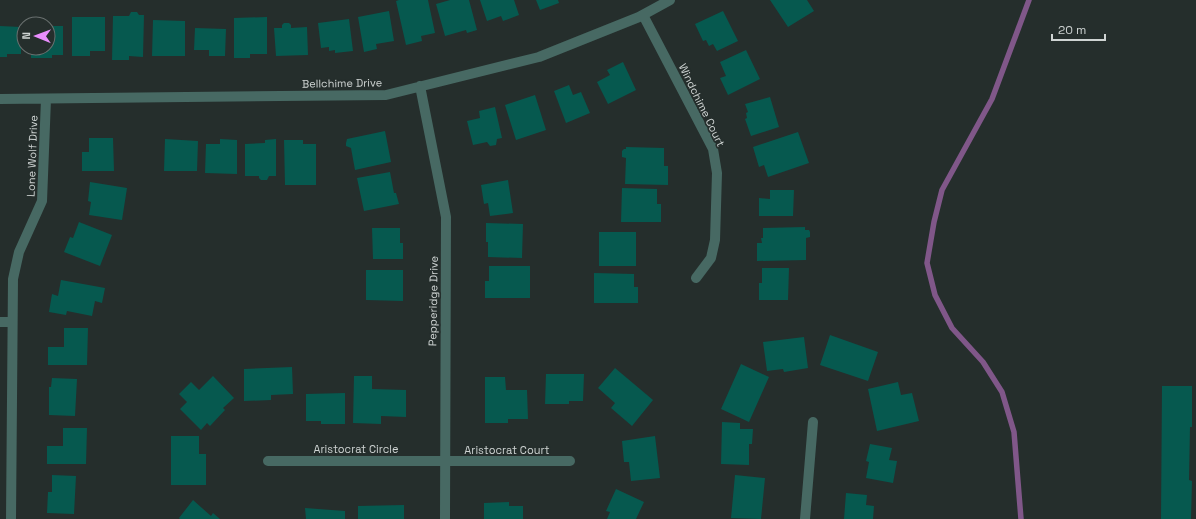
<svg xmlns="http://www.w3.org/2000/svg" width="1196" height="519" font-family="'Space Grotesk',sans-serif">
<rect width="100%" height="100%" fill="#252e2c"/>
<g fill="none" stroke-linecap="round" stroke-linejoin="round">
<!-- stream -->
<path stroke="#805789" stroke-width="5.5" d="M1021,519L1014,432L1002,392L983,362L952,328L935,295L927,263L934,222L942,190L992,99L1029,0"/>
</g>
<!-- building -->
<path fill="#06594f" d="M399,0H428L435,33L421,36L422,41L406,45L396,1Z
M450,0H469L477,30L467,33L466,30L445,36L436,4Z
M480,0H514L519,15L503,21L501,16L487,21Z
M536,0H558L559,3L540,10Z
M770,0H807L814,11L788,27Z
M389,11L394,41L376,44L377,49L364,52L358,17Z
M723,11L738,41L717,51L713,44L709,46L706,40L703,41L695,24Z
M131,12H137L139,15H144L143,57L129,56V60H112L113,16H129Z
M72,17H105V51H90V56H72Z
M267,17V54H250V58H234V18Z
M349,19L353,51L335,53V50L329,51V47L321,48L318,23Z
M153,20L185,21V56H152Z
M284,23H289L291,25V28L307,27L308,55L276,56L274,28H282V25Z
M0,26L21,27V54H7V57H0Z
M48,26H63V55H52V58H31V48H48Z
M195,28L226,29L225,56H209V50H194Z
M746,50L760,79L728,95L720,78L726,76L720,62Z
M623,62L636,90L608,104L597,82L610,75L607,70Z
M569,85L573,95L581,92L590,113L566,123L554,91Z
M535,95L546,130L516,140L505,105Z
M770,97L779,127L751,136L745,119L747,118L746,113L748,112L745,104Z
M495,107L502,138L497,139L496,145L490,146L487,142L473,145L467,121L480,118L479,111Z
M385,131L391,162L355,170L351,148L346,146V143L347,139Z
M798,132L809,163L768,177L764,165L759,167L753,147Z
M89,138H113L114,171H82V152H89Z
M165,139L198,141L197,171H164Z
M220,139L237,140V174L205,173L206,144H220Z
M276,139V176H269L267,180H261L259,178V176H245V144L265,143V140Z
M284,140H303V144H316V185H285Z
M626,147L664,148V166H668V185L625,184L626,158L622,157V151L624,149H626Z
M390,172L394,193H396L399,204L364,211L357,178Z
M508,180L513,213L490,216L488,203L484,204L481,185Z
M90,182L127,188L122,220L89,215L91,202L88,201Z
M622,188L657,189V204H661V222H621Z
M770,190H794L793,216H759V198L770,199Z
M79,222L112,235L100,266L64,252L70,237L73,238Z
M486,223L523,224L522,258L488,257V242H486Z
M805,227V230H809L810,232V237L806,238V260L757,261V243H762L761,238H763V228Z
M372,228H400V243H403V259H373Z
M599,232H636V266H599Z
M489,266H530V298H485V281H489Z
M762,268H789L788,300H759V283H762Z
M366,270H403V301L366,300Z
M594,273L634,274V287H638V303H594Z
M61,280L105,288L102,303L95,301L92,316L67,311L66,315L49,312L52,294L58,296Z
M64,328H88L87,365H48V347H64Z
M830,335L878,352L868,381L820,365Z
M804,337L808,368L784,372L783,369L767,371L763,342Z
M741,364L769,377L749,422L721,409Z
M292,367L293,394L271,395V400L244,401V369Z
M615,368L653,400L632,426L611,408L615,403L598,388Z
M546,374H584L583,401H569V404H545Z
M213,376L234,398L223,408L225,410L210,426L207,423L201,430L180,409L187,402L179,394L191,382L199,390Z
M354,376H372V389L406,390V417L381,416V424L353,423Z
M485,377H505L506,390H527L528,419H508V423H485Z
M52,378L77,379L75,416L49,415V387H51Z
M898,382L901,395L912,393L919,421L877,431L868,389Z
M1162,386H1192V427H1190L1189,480L1192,481L1191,519H1161Z
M345,393V424H321V421H306V394Z
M722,422L740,423V429H753L752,444H749V465L721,464Z
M63,428H87L86,464H47V446H63Z
M171,436H199V454H206V485H171Z
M655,436L660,478L631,481L629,462H624L622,441Z
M870,444L892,448L889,460L897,461L893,483L866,478L869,462L866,461Z
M52,475L76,476L74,514L47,513L48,492H52Z
M735,475L765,478L761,519L731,518Z
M616,489L644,502L636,519H607L610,512L606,511Z
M846,493L867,495L866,505L874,506L873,519H844Z
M193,500L211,516L213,513L220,519H180L179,518Z
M509,502V506H523V519H484V503Z
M404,505V519H358V506Z
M305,508L345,511V519H306Z"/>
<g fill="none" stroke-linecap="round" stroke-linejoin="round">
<!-- street -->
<path stroke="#476963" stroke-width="10" d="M643,15L713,149L717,173L715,240L711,258L696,278
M420,86L446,217L445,519
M0,99L386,95L539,57L639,17L670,0
M0,322H12
M268,461H570
M11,519L13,279L19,252L42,201L46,99
M805,519L813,422"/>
</g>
<g text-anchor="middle" stroke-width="3.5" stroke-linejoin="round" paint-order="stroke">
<!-- street labels -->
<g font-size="11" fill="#cfd4d3" stroke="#252e2c">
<text transform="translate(342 83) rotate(-1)" y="4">Bellchime Drive</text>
<text transform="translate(702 105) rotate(64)" y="4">Windchime Court</text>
<text transform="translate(32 156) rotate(-88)" y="4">Lone Wolf Drive</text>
<text transform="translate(433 301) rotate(-89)" y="4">Pepperidge Drive</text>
<text x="356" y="453">Aristocrat Circle</text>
<text x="507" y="454">Aristocrat Court</text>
</g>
</g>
<!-- north arrow -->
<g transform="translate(36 36) rotate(271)"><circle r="19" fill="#252e2c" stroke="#69706f"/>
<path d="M0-3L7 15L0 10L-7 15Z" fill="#e98dfd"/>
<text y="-6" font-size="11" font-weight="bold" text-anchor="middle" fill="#cfd4d3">N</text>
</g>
<!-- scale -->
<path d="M1052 34v6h53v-6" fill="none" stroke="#cfd4d3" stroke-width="2"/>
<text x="1058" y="34" font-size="12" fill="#cfd4d3" stroke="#252e2c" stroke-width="3" paint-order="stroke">20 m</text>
</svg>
